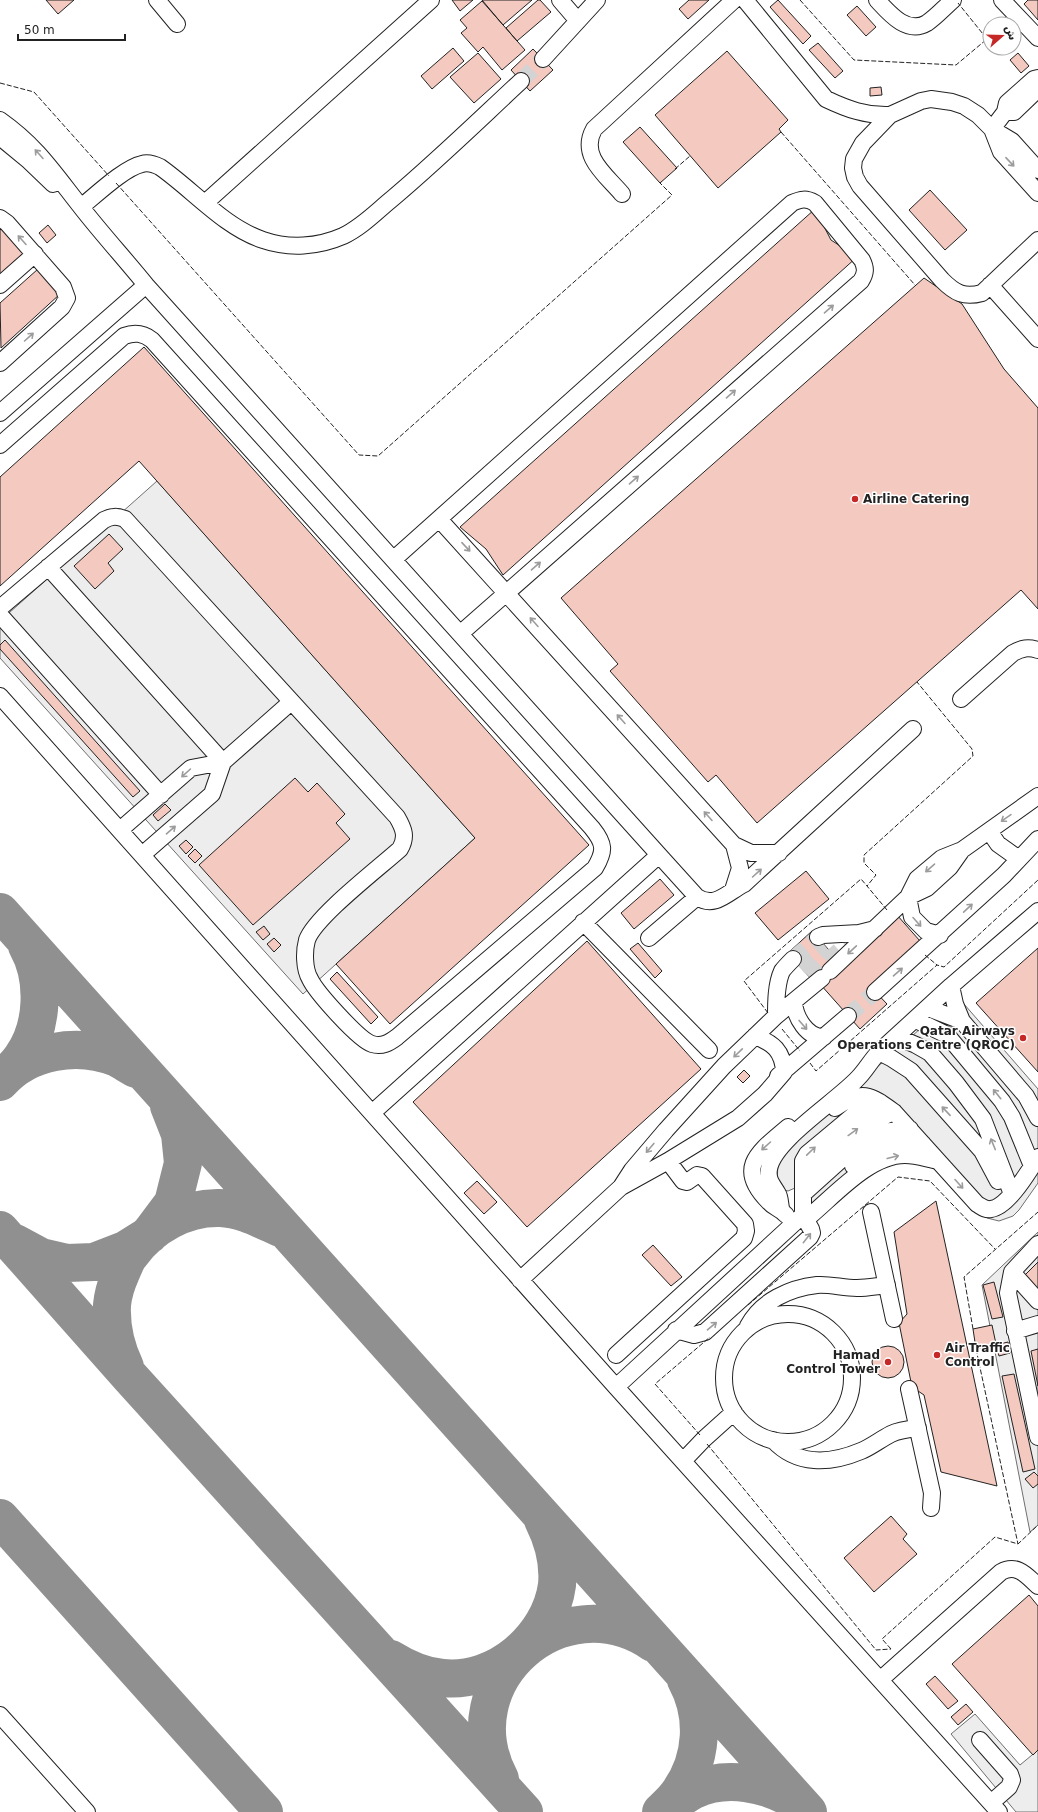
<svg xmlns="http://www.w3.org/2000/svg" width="1038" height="1812" font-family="'DejaVu Sans',Vazirmatn,sans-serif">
<rect width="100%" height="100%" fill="#fff"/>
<!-- parking -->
<path fill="#ededed" stroke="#6f6f6f" d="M157,481L475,838L303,994L0,658V621Z
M957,996L1038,1089V1183L1019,1210L1013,1216L999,1221L987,1218L978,1211L937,1166L887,1160L820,1216L795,1188L788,1191L784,1190L777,1180L778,1164L795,1140Z
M1038,1232V1525L1030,1532L982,1285Z
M975,1714L1020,1765L1038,1750V1812H1016L951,1734Z"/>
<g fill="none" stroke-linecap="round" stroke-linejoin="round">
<!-- taxiway -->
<path stroke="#909090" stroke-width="38" d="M0,912L808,1812
M8,1073C13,1068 18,1063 22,1057C44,1026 45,978 27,946
M0,1082C28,1050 78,1042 117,1058C123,1061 130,1066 136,1069
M0,1230L131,1378L524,1812
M15,1243L41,1257L67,1263L94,1262L125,1250L149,1235L173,1203L183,1163L180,1134L169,1106
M125,1367C116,1348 111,1326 112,1305C113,1294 117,1282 121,1273C124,1267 126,1259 131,1254C151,1226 185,1207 220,1208C242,1209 260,1219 280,1228
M0,1518L264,1812
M391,1659C407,1669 424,1676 442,1678C496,1684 550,1638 557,1585C559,1563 553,1540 543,1520
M500,1779C448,1681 562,1581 653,1643
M668,1807C676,1801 685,1795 694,1790C726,1775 767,1783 795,1801
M661,1812C668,1805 675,1799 680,1791C703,1758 705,1715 686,1680"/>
</g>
<!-- building -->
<path fill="#f3c9c0" stroke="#222" d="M46,0H74L58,14Z
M452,0H473L460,11Z
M482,0H532L503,25Z
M538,0H540L551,12L517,41L506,28Z
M689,0H709L688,19L679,9Z
M778,0L811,36L803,44L770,7Z
M1028,0H1038V20L1024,4Z
M482,1L525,50L502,70L483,47L478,52L461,33L467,28L460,20Z
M857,6L876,27L866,36L847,15Z
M818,43L843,71L835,78L809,50Z
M453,48L464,61L432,89L421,76Z
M533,49L553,70L530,91L511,70Z
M727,51L788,120L779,129L781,132L718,188L655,115Z
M478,53L501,79L474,103L450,77Z
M1018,53L1029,66L1021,73L1010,60Z
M881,87L882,95L870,96V88Z
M640,127L677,168L660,183L623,142Z
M930,190L967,230L945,250L909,210Z
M815,209L831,240L857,257L503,575L486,549L460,527Z
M48,225L56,235L47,243L39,233Z
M2,228L24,253L0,274V230Z
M38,269L60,294L1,348L0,303Z
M924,278L962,304L1004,369L1038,408V609L1021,590L757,823L716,775L708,782L610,671L618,664L561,598Z
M144,347L589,845L390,1024L336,964L475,838L139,461L0,586V477Z
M109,534L123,549L108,563L114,571L95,589L74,566Z
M5,640L140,791L133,797L0,649V645Z
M295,778L308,792L317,783L345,814L336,823L350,839L253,925L199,865Z
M165,804L171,810L158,821L153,815Z
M186,840L193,847L186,854L179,846Z
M195,849L202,856L195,863L188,856Z
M806,871L829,899L778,940L755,913Z
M660,879L674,895L634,929L621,913Z
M897,915L920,941L870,986L887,1004L860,1029L820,984L813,981L788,953L812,931L837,959Z
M264,926L270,934L263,940L256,932Z
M274,938L281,945L274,952L267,944Z
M587,941L701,1069L527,1227L413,1102Z
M638,943L662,971L655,978L630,949Z
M1038,948V1072L976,1003Z
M337,972L378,1017L371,1024L330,979Z
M744,1070L750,1076L743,1083L737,1077Z
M477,1181L497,1202L484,1214L464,1193Z
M936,1201L997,1486L941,1472L924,1395L912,1387L899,1323L907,1314L894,1232Z
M653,1245L682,1277L671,1286L642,1255Z
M1038,1262V1292L1024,1276Z
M994,1282L1003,1317L992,1319L983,1285Z
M992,1325L996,1344L976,1349L973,1329Z
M1008,1342L1010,1353L999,1356L996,1345Z
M872 1362a16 16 0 1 1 32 0a16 16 0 1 1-32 0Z
M1038,1349V1386L1031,1351Z
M1014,1374L1035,1469L1023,1472L1002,1376Z
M1034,1472L1038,1476V1484L1033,1488L1025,1479Z
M891,1516L907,1534L903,1539L917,1554L874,1592L844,1558Z
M1029,1595L1038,1606V1750L1033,1755L952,1664Z
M935,1676L958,1701L948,1709L926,1684Z
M966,1704L973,1712L958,1725L951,1717Z"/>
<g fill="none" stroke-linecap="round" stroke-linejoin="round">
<!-- minor-tunnel -->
<path stroke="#d3d3d3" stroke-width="16" stroke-dasharray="16 8" stroke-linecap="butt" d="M521,81L543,59
M793,959L818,937
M800,968L825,946
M809,977L859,933
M848,1016L875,992"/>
<defs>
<path id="minor" d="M157,0L177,24
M560,0L578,21
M745,0L826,99C847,109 866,116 890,115
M877,0C889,13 907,35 927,23C936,17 945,7 953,0
M1002,0L1038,38
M543,59L597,0
M1005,112H1014L1038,89
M0,120C37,146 54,173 81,207C102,234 125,259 146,285L659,855L372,1113
M992,129L1001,152L1038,193
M992,129L1005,112L1007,103L1034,79L1038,78
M0,137L28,160L53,184
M1038,170L1012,141L992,129L978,115L964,106L952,102L931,99L921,101L890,115L863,143L854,159L853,168L855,177L860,186L942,280C955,293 964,298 982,293L1038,240
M622,194C606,175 579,156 594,129L734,0
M205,203L431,0
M81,207C96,195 124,168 142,164C148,162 154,164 160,167C193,190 224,227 263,240C289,249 318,247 343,236C362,227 377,211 393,198C438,160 479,120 521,81
M0,218L7,223L63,287L67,298L62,307L0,363
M0,285L35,254
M990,285L1038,339
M0,413L146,285
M0,445L124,336C135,332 143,333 152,340L592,828C605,844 605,851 595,868L397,1037C389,1043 382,1047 372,1044C359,1040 316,992 310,979C304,969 304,951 307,940C315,917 379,868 400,849C407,837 404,829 397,817L125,519C117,516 112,516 104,520L0,608
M439,519L734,845L751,853H779
M394,559L792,203C801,199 806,198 815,203L862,260C866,268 866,273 861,281L461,633
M48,567L223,762
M0,615L161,795
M0,696L616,1387L999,1812
M961,699L1013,653C1022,648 1028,647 1038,650
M120,830L191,768L223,762
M989,831L998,844L1019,859
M142,855L212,794L223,762L291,702
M659,855L697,897C715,909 728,892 744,884L913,729
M733,890L740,868L734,845
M583,922L709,1050
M940,935L926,931L912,917L908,897L917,879L942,858L962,850L1038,796
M818,937L823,935L859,933L875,929
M649,938L697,897
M830,971L908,897L927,888L950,867L962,850
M951,986L955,1004L962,1021
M875,992L1004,875L1038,839
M794,1002C795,1017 807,1038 824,1037
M928,1008L962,1021L1026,1096L1038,1118
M776,1016C776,1003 776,984 782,971C785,967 789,963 793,959
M916,1020L947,1035L1002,1101L1012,1117L1032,1166
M897,1037L916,1045L930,1053L956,1083L983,1119L1012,1194
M879,1052L891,1058L911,1071L982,1151L998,1181
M778,1076L848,1016
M835,1108C862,1089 869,1094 894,1112L977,1204C982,1207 985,1210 991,1209C1008,1207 1029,1171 1038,1157
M853,1166C882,1142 887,1143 923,1144
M803,1176L849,1135L862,1126L894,1112
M621,1187L668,1161L738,1118L765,1094L784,1072C783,1051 773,1043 755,1036
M804,1193L864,1139L882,1132L910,1129
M781,1208C780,1204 780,1197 778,1194C773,1185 767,1180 769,1169C774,1140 837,1101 858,1078C866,1070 871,1060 879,1052L951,986L1038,911
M871,1212L894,1319
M786,1215C780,1208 774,1208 769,1202C734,1167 760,1151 788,1127
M1038,1244L1012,1272L1008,1293L1038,1437
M1012,1272L1038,1301
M520,1280L621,1187L632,1170L666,1130L724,1066L776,1016L822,978
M724 1378a64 64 0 1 1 128 0a64 64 0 1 1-128 0Z
M748,1326C761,1301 790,1288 817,1285C830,1284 843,1288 857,1288C867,1288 877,1286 887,1285
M676,1330L694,1335L705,1332L810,1237L812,1233L811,1229L803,1215V1161L807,1154L855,1114L880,1102
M1015,1331L1038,1324
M616,1355L744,1238L746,1231L745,1224L702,1176L697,1175L687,1182L683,1181L668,1161
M616,1387L803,1215H811C836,1194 870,1155 905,1155C917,1155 927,1159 938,1161
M909,1389L932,1493L931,1508
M773,1440C797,1466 830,1464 861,1451C871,1447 881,1439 891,1434C899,1430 908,1429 918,1428
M683,1461L704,1439L734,1412
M880,1680L1001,1572C1017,1563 1027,1576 1038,1586
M0,1715L87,1812
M980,1740L1010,1774L1012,1780L1009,1787L991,1803"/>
</defs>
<!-- minor casing -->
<use href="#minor" stroke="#222" stroke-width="18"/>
<!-- minor -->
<use href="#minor" stroke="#fff" stroke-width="16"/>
<!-- fence -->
<path stroke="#222" stroke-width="1" stroke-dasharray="5 2" stroke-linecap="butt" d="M800,0L854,60L956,65L987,39L958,3
M0,83L34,92L109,176
M781,132L915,285
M675,169L690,156
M116,183L359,455L378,456L672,195L660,183L662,181
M887,910L867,886L876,875L864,863V855L973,756L972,749L917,682
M925,955L937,965
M768,1013L744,981L861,879L867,886
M782,1029L800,1051
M810,1063L816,1071L937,965L944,967L1038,880
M748,1305L898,1177L930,1181L995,1249
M973,1329L964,1277L1038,1212
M976,1349L1018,1544
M700,1435L655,1384L710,1337
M707,1444L876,1650L891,1649
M891,1649L882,1639L995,1537L1018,1544L1038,1525"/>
</g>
<!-- one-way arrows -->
<defs><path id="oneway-shaft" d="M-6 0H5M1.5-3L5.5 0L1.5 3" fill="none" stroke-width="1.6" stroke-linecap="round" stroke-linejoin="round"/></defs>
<g stroke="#9c9c9c">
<use href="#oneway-shaft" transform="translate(39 154) rotate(-132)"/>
<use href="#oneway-shaft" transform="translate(1010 162) rotate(47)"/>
<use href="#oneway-shaft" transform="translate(22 240) rotate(-132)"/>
<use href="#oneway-shaft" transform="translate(829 309) rotate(-41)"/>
<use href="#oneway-shaft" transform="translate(29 337) rotate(-42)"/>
<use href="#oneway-shaft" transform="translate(731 394) rotate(-41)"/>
<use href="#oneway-shaft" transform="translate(634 480) rotate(-41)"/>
<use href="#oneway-shaft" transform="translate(466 547) rotate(47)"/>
<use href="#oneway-shaft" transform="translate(536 566) rotate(-41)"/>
<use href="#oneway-shaft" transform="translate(534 622) rotate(-132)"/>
<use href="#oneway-shaft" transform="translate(621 719) rotate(-132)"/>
<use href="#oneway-shaft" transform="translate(186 773) rotate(138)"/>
<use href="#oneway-shaft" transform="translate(708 816) rotate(-132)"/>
<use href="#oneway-shaft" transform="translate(1006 818) rotate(145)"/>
<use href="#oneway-shaft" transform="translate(171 830) rotate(-41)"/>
<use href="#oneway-shaft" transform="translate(930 868) rotate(139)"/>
<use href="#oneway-shaft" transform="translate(757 873) rotate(-42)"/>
<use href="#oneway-shaft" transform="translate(968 908) rotate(-43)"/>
<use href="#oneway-shaft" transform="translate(917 922) rotate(48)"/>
<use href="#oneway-shaft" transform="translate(852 950) rotate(137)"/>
<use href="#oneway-shaft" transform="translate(898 972) rotate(-41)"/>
<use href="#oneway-shaft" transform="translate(803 1025) rotate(49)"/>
<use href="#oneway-shaft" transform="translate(738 1053) rotate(136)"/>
<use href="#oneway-shaft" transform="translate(997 1094) rotate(-129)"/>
<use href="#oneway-shaft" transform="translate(946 1111) rotate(-133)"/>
<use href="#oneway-shaft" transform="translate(853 1132) rotate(-36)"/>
<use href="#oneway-shaft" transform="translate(993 1144) rotate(-112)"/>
<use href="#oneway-shaft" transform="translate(766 1146) rotate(138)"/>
<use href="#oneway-shaft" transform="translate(650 1148) rotate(130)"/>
<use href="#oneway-shaft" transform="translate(811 1151) rotate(-44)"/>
<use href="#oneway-shaft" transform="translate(893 1157) rotate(-14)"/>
<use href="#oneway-shaft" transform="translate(959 1184) rotate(48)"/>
<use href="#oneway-shaft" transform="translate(807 1238) rotate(-52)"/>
<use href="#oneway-shaft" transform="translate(712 1326) rotate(-40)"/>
</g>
<!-- markers -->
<g fill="#c62828" stroke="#fff" stroke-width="1.5">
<circle cx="855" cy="499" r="4"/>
<circle cx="1023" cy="1038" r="4"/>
<circle cx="937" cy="1355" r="4"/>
<circle cx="888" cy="1362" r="4"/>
</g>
<g text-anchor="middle" stroke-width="3" stroke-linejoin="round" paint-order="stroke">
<!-- poi labels -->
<g font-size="12" font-weight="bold" fill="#222" stroke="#fff" text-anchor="start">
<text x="863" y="503">Airline Catering</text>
<text x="1015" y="1035" text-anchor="end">Qatar Airways<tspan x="1015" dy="14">Operations Centre (QROC)</tspan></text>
<text x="945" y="1352">Air Traffic<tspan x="945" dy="14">Control</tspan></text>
<text x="880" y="1359" text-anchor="end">Hamad<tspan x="880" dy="14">Control Tower</tspan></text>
</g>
</g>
<!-- north arrow -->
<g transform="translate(1002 36) rotate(70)"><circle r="19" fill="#ffffff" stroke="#a7a7a7"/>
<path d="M0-3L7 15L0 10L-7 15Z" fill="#c62828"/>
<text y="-6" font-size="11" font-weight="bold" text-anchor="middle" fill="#222222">ش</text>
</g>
<!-- scale -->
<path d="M18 34v6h107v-6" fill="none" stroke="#222222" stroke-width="2"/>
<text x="24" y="34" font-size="12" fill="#222222" stroke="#ffffff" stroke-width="3" paint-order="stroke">50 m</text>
</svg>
